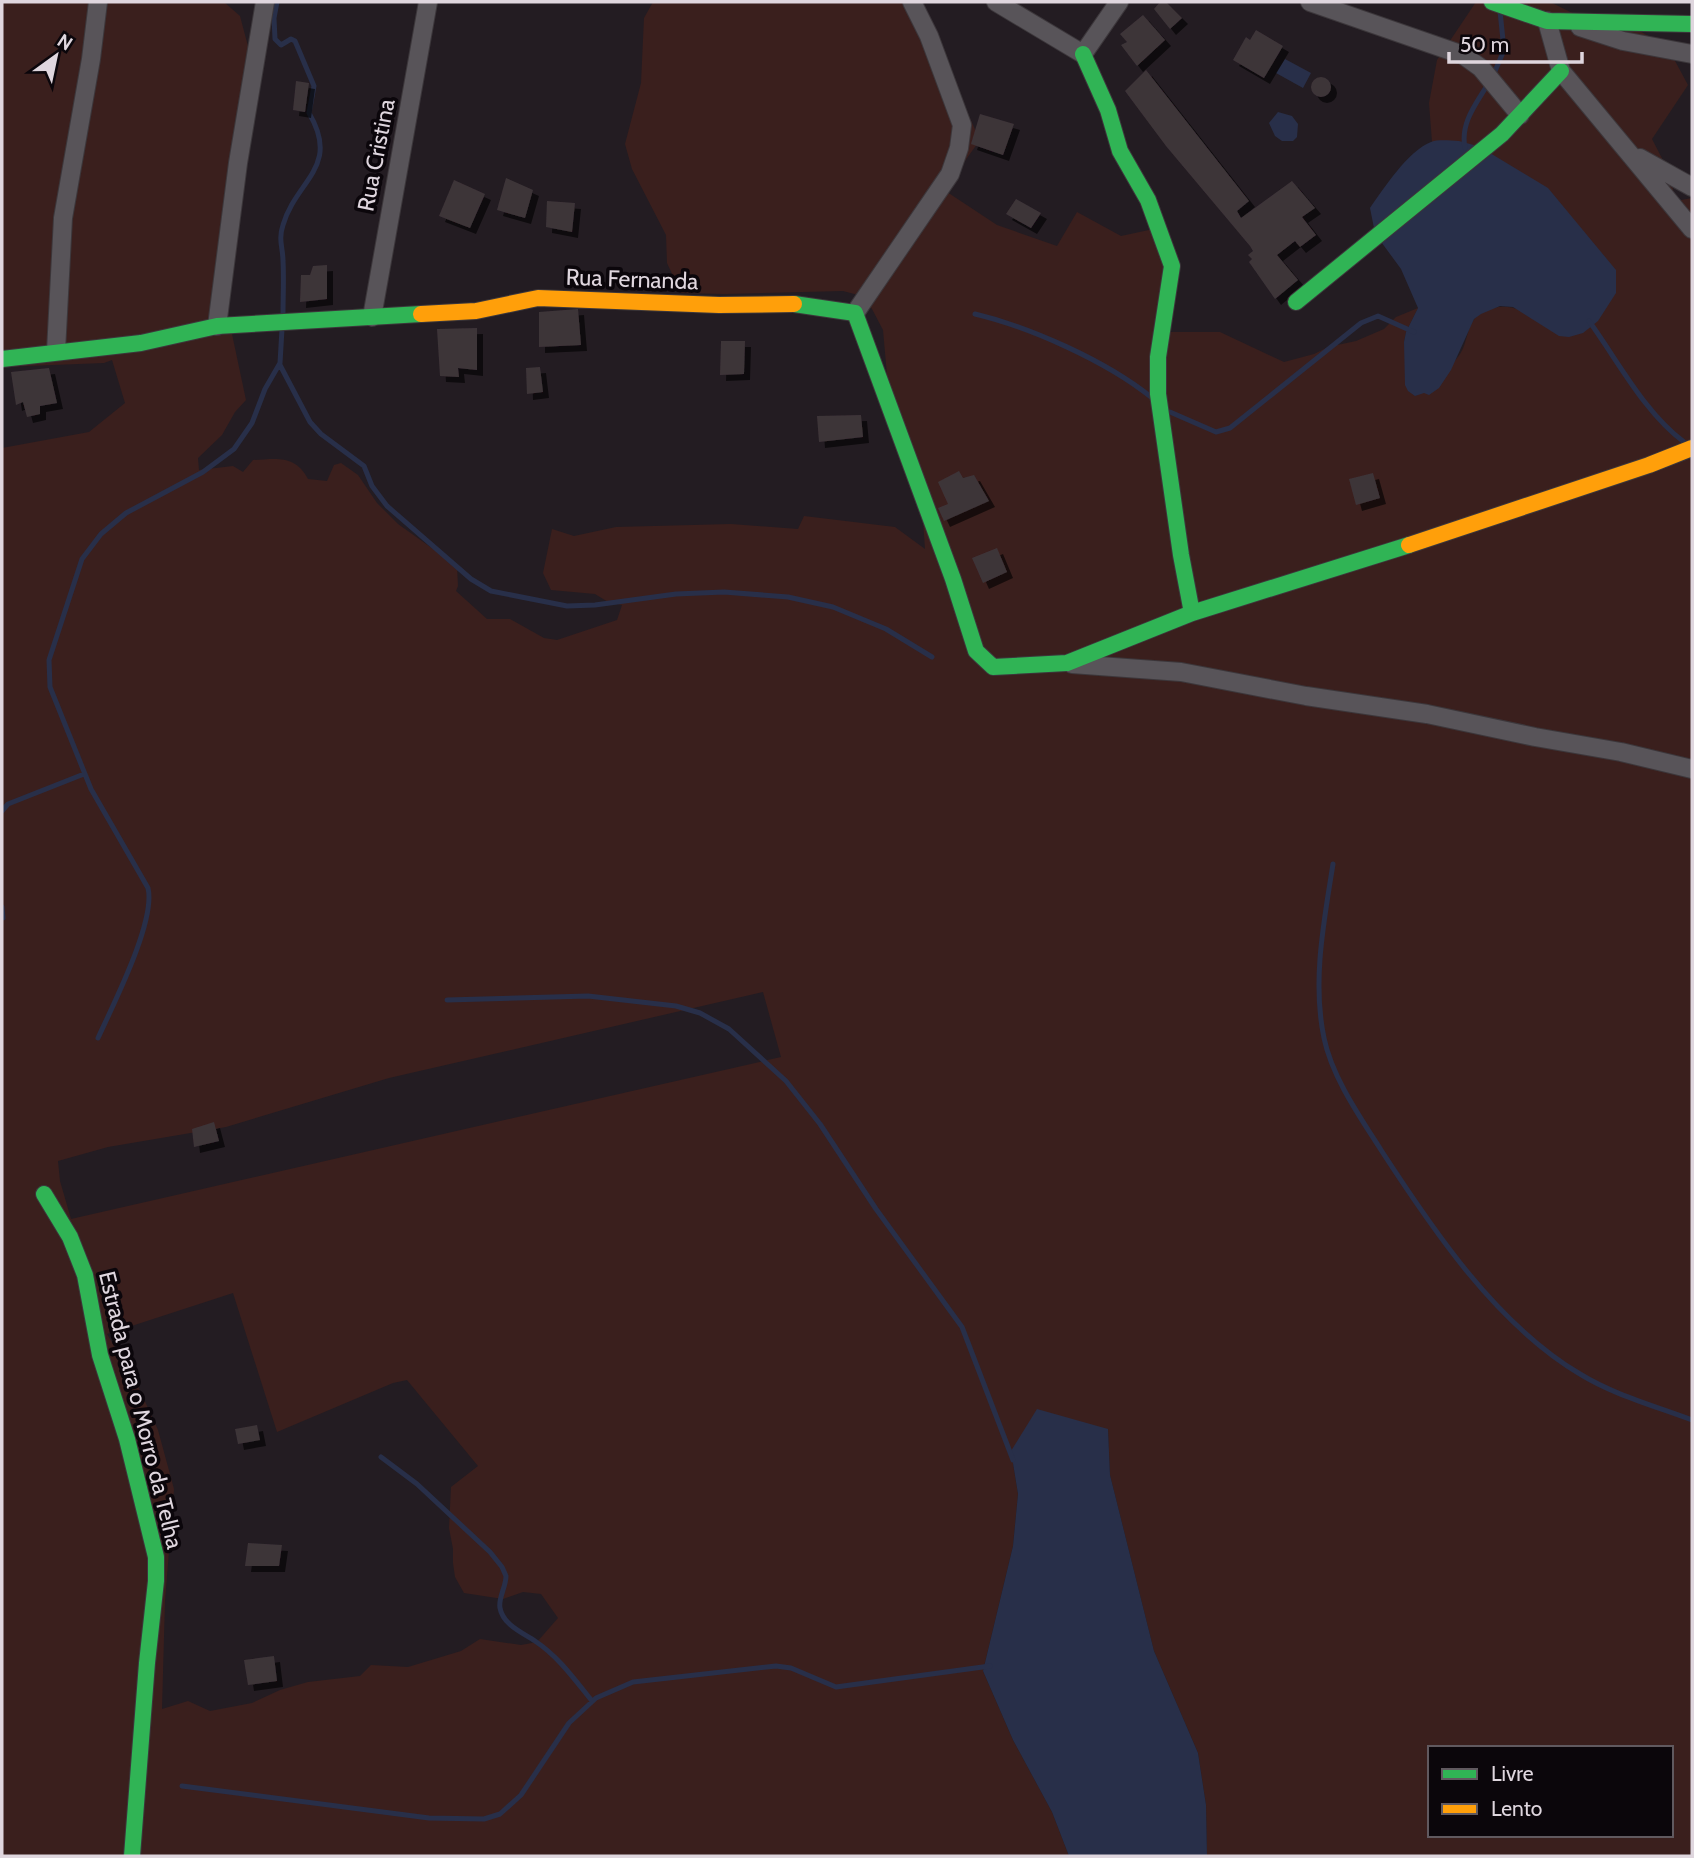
<svg xmlns="http://www.w3.org/2000/svg" width="1694" height="1858" font-family="Cabin,sans-serif">
<defs>
<filter id="shadow"><feDropShadow dx="6" dy="6" stdDeviation="0" flood-color="#0009"/></filter>
</defs>
<rect width="100%" height="100%" fill="#231c22"/>
<!-- green -->
<path fill="#3a1f1d" fill-rule="evenodd" d="M2,2H224L240,16L249,50L208,331L232,334L246,400L235,412L222,435L198,458L199,470L233,466L243,472L253,460C276,459 295,454 308,479L327,481L334,465L341,463L358,475L377,503L398,524L457,566L458,586L456,591L487,619H510L544,638L557,640L617,620L622,605L608,602L595,594L551,590L543,573L552,529L574,536L616,527L731,524L798,529L804,516L895,527L925,549L922,506L887,375L883,330L872,309L862,296L843,291L724,294L681,293L667,263L666,235L632,169L625,144L641,83L644,18L653,2H916L980,140L944,190L997,225L1057,246L1077,212L1121,236L1163,227L1169,332H1220L1284,362L1314,354L1328,347L1356,341L1384,329L1396,317L1418,308L1406,332L1404,342L1415,396C1428,391 1452,366 1460,354C1467,344 1467,327 1475,318C1487,305 1507,304 1522,311L1459,141L1432,142L1429,103L1437,60L1476,2H1550L1599,26L1627,24L1654,39L1674,59L1688,85L1652,139L1668,170L1676,201L1692,198V1856H1207L1206,1805L1198,1753L1154,1651L1110,1475L1108,1429L1011,1451L1018,1494L1013,1546L983,1671L1013,1740L1052,1812L1069,1856H2V448L89,432L125,403L112,360L104,363L2,367ZM763,992L781,1057L71,1219L60,1181L58,1161L108,1147L226,1127L389,1078ZM233,1293L277,1432L393,1383L407,1380L478,1466L451,1487L449,1528L453,1549V1563L455,1577L464,1593L503,1599L523,1592L541,1594L558,1618L537,1642L521,1645L480,1639L461,1651L408,1667L371,1665L360,1676L308,1682L280,1690L252,1703L210,1711L188,1701L162,1709L165,1601L174,1489L158,1430L137,1384L107,1334ZM1430,1748H1671V1835H1430Z"/>
<!-- water -->
<path fill="#282f49" d="M1285,59L1311,73L1303,88L1276,73Z
M1278,112L1292,116L1298,124L1297,137L1293,141H1282L1275,136L1269,123Z
M1459,141L1481,147L1375,233L1370,208C1384,188 1408,151 1431,142C1439,139 1451,141 1459,141Z
M1485,150L1548,188L1616,270V293L1598,321L1583,333L1569,337L1559,336L1513,307L1500,306L1481,314L1474,319L1451,370L1439,388L1429,395L1424,393L1415,396L1408,391L1405,385L1404,342L1406,332L1418,308L1401,269L1379,239Z
M1037,1409L1108,1429L1110,1475L1154,1651L1198,1753L1206,1805L1207,1856H1069L1052,1812L1013,1740L983,1671L1013,1546L1018,1494L1011,1451Z"/>
<g fill="none" stroke-linecap="round" stroke-linejoin="round">
<!-- stream -->
<path stroke="#282f49" stroke-width="5" d="M277,2L274,18L275,39L281,45L291,39L295,41L314,86L309,113C341,167 296,180 283,225C278,240 283,248 283,261C284,279 283,297 283,315
M1493,76L1504,50L1500,11
M1465,148C1460,123 1476,104 1488,84
M975,314C1030,327 1106,361 1151,397
M1589,321C1618,361 1644,412 1684,442
M280,365L310,422L321,434L364,466L372,486L387,506L471,579L491,591L567,606L595,605L676,594L724,592L788,597L833,607L886,629L932,657
M1170,412L1216,432L1230,428L1361,323L1378,316L1414,332
M2,811L8,804L84,774
M1333,864C1324,921 1312,981 1324,1038C1332,1077 1360,1117 1381,1150C1433,1230 1496,1324 1580,1374C1614,1395 1655,1406 1692,1420
M2,907L3,918
M447,1000L588,996L676,1006L700,1013L729,1029L786,1081L820,1124L876,1209L962,1327L1013,1460
M98,1038C113,1005 156,921 148,888L91,789L50,687L49,660L82,559L101,534L126,513L203,472L234,449L252,423L265,389L280,363L282,329
M381,1457L417,1484L490,1552L502,1567L506,1576C506,1587 498,1598 500,1608C503,1625 523,1633 535,1641C559,1657 575,1680 592,1701
M182,1786L429,1818L484,1819L500,1814L521,1795L569,1723L596,1698L633,1682L776,1666L791,1668L836,1687L990,1666"/>
</g>
<!-- building -->
<path fill="#3e3439" filter="url(#shadow)" d="M1160,2H1166L1182,18L1170,29L1154,9Z
M1143,15L1165,40L1137,66L1121,45L1127,42L1120,34Z
M1256,30L1283,46L1264,78L1233,60L1246,37L1250,40Z
M1146,70L1249,201L1237,211L1241,218L1292,181L1315,208L1302,217L1316,235L1300,247L1295,241L1277,255L1298,280L1275,299L1249,262L1252,259L1248,255L1253,251L1250,246L1166,146L1125,91Z
M1311 87a10 10 0 1 1 20 0a10 10 0 1 1-20 0Z
M296,81L309,83L305,112L293,110Z
M980,114L1014,124L1003,155L971,144Z
M506,178L533,190L525,218L497,210Z
M454,180L485,194L470,228L439,216Z
M1016,199L1041,213L1031,228L1006,214Z
M547,201L575,203L572,232L546,227Z
M327,265V299L300,302L301,275H310L313,266Z
M578,309L581,345L539,347V312Z
M477,328V370L458,368L459,377L440,376L437,329Z
M721,341H745L744,374L720,375Z
M540,367L543,392L527,394L526,368Z
M49,368L57,403L40,406V414L27,417L23,402L16,405L11,372Z
M861,415L863,437L819,442L817,416Z
M959,471L963,478L974,475L989,501L944,521L938,508L948,504L938,482Z
M1373,473L1380,498L1356,505L1349,479Z
M997,548L1007,572L983,583L972,558Z
M214,1122L219,1141L194,1147L192,1129Z
M257,1425L260,1440L238,1444L235,1429Z
M248,1543L282,1545L279,1566H245Z
M274,1656L277,1681L248,1685L244,1660Z"/>
<g fill="none" stroke-linecap="round" stroke-linejoin="round">
<defs>
<path id="street" d="M996,2L1083,54L1119,2
M1310,2L1463,55L1481,68L1520,115
M1547,21L1561,71L1692,229
M1580,27L1623,41L1692,54
M1640,158L1692,187
M855,313L950,174L959,148L962,125L929,36L912,2
M372,317L428,2
M217,326L238,163L265,2
M56,351L63,218L91,59L98,2
M1072,664L1181,672L1306,696L1427,714L1535,737L1621,752L1692,769"/>
<path id="fast" d="M1492,2L1547,21L1692,24
M1083,54L1108,110L1120,151L1148,200L1172,266L1158,357V394L1181,555L1192,613
M1296,302L1502,134L1561,71
M794,304L855,313L953,579L976,651L993,667L1067,663L1192,613L1409,545
M2,359L141,343L217,326L421,314
M44,1194L70,1237L85,1275L100,1355L127,1439L156,1557V1581L147,1663L132,1856"/>
<path id="slow" d="M421,314L476,311L538,298L719,305L794,304
M1409,545L1649,465L1692,448"/>
</defs>
<!-- street casing -->
<use href="#street" stroke="#3c373b" stroke-width="20"/>
<!-- fast casing -->
<use href="#fast" stroke="#3c373b" stroke-width="18"/>
<!-- slow casing -->
<use href="#slow" stroke="#3c373b" stroke-width="18"/>
<!-- street -->
<use href="#street" stroke="#585459" stroke-width="18"/>
<!-- fast -->
<use href="#fast" stroke="#30b455" stroke-width="16"/>
<!-- slow -->
<use href="#slow" stroke="#ff9f0a" stroke-width="16"/>
</g>
<g text-anchor="middle" stroke-width="7" stroke-linejoin="round" paint-order="stroke">
<!-- street labels -->
<g font-size="23" fill="#dfd6de" stroke="#0b060b">
<text transform="translate(376 155) rotate(-79)" y="8">Rua Cristina</text>
<text transform="translate(632 279) rotate(2)" y="8">Rua Fernanda</text>
<text transform="translate(141 1410) rotate(76)" y="8">Estrada para o Morro da Telha</text>
</g>
</g>
<!-- border -->
<rect width="1694" height="1858" fill="none" stroke="#dfd6de" stroke-width="7"/>
<!-- legend -->
<rect x="1428" y="1746" width="245" height="91" fill="#0b060b" stroke="#60595f" stroke-width="2"/>
<rect x="1442" y="1769" width="35" height="10" fill="#30b455" stroke="#60595f" stroke-width="2"/>
<text x="1491" y="1781" font-size="21" fill="#dfd6de">Livre</text>
<rect x="1442" y="1804" width="35" height="10" fill="#ff9f0a" stroke="#60595f" stroke-width="2"/>
<text x="1491" y="1816" font-size="21" fill="#dfd6de">Lento</text>
<!-- north arrow -->
<g transform="translate(56 56) rotate(33)" stroke="#0b060b" stroke-width="5" paint-order="stroke">
<path d="M0-5L12 26L0 18L-12 26Z" fill="#dfd6de"/>
<text y="-10" font-size="19" font-weight="bold" text-anchor="middle" fill="#dfd6de">N</text>
</g>
<!-- scale -->
<path d="M1449 52v10h133v-10" fill="none" stroke="#dfd6de" stroke-width="3.5"/>
<text x="1460" y="52" font-size="21" fill="#dfd6de" stroke="#0b060b" stroke-width="5" paint-order="stroke">50 m</text>
</svg>
